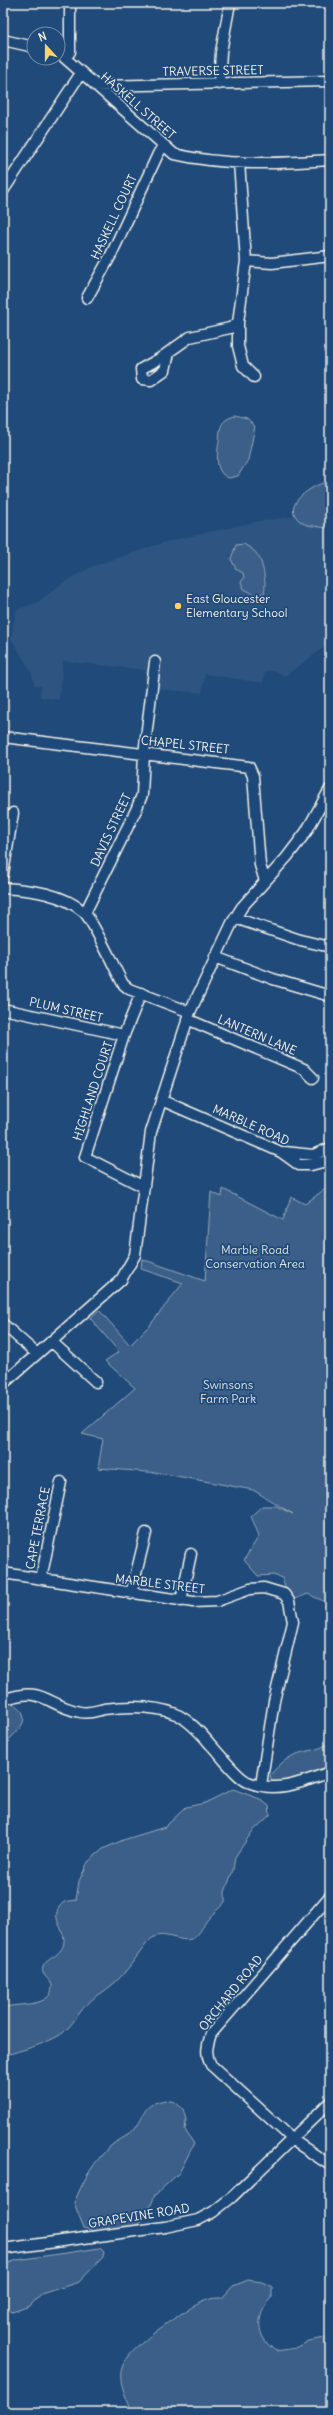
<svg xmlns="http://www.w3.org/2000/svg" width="333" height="2415" font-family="Delius,sans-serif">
<rect width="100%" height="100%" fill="#1f4a7a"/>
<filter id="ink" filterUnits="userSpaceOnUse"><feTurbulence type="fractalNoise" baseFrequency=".025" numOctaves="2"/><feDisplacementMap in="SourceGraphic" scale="8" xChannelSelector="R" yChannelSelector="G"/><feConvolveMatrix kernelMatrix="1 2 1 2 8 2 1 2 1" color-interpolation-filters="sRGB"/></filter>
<g filter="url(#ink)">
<!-- built -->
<path fill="#2d5581" d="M330,512V643L285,676L275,671H265L263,683L205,674L202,693L144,688L145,670L63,661L59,700L40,697L41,686H35L31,672L11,638L16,610L38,602L61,584L93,566L165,542L259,521Z"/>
<!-- green -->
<path fill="#3a5f88" stroke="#97a8b8" d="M235,416L247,419L255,427L248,460L238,476L229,478C214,474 217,453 219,442C220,429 219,420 235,416Z
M323,483H330V529C322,526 309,527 303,523C278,508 308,488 323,483Z
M244,544C248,547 252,549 255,552C263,559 267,584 264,593L256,595L244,589L241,582L244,578L243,573L236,569L231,559L236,545Z
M330,1185V1604L308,1594L295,1599L289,1596L282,1578L273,1575L258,1576L244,1560L259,1536L251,1516L262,1506H276L293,1514L253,1490L160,1473L98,1468L103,1439L82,1434L135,1388L105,1361L119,1352L90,1318L99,1310L130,1345L150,1325L183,1283L141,1269L142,1259L205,1281L211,1192L222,1197L223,1189L283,1220L291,1197L305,1204Z
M3,1703C14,1701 23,1707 24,1719C22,1730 10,1737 3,1746Z
M330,1742V1768L297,1782L272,1783L270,1775C277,1767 284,1760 294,1755C306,1750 320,1751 330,1742Z
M233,1789L260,1799L269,1806L270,1815L252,1832L235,1857L233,1870L225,1892V1902C220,1908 213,1913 208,1919C203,1925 199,1937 191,1939C176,1943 161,1927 148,1942C138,1954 125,1975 112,1985C104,1992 94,1997 86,2005C77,2015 71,2028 60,2035C43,2045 22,2050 3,2056V2008C18,2002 53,2009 52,1985C50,1980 45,1977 43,1973C39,1958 62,1959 64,1942C65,1927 47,1916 64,1902L76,1900L79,1881L88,1862L103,1849L123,1840L165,1827L186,1807L205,1803Z
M165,2100L175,2102L183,2109L186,2120L185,2130L194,2144L179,2173L155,2195L147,2215L140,2223L125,2230L98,2232L84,2228L74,2203C83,2181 94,2160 113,2144C120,2139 130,2135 135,2128C147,2112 142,2105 165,2100Z
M100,2248L104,2252L103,2257L79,2282L41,2294L30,2306L12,2312L3,2305V2270L9,2263L17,2260Z
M248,2280L262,2282L272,2287V2298C255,2315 255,2337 276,2351L296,2348L309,2341L330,2337V2409L315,2412H132C127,2398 116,2380 123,2365C131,2346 187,2307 207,2300C212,2298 217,2298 222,2298L233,2286Z"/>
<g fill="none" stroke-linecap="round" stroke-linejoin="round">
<defs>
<path id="minor" d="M3,40L34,47
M58,52L174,154C224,166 279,164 330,160
M66,57L70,52V3
M219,84L221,52L230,3
M96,86L330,81
M239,162L246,261L238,323V346L243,366L254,377
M3,191L81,73
M246,261L272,263L330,256
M87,298L111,255L158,154L163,146
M169,353L165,370L151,380L142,379L141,369L159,359L190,337L230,328L238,323
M3,737L249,767L253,776L260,865L265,881
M3,874L13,813
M3,888C31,890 62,893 84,912C92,919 116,971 123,984L129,989L190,1012
M85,913L136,810L142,795L144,754L155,662
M235,918L300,940L330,947
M215,957L273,979L330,996
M141,993L124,1035L85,1157L144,1187
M3,1009L124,1035
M187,1019L304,1069L313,1078
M161,1100L281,1152L299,1165H311L330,1160
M284,1152L313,1155L330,1148
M3,1324L37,1354
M51,1341L96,1382
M3,1384L121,1280L135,1255L151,1132L190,1012L232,923L242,907L287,857L306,832L330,789
M3,1573L193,1602L217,1601L250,1589L264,1588L284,1594L289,1601L293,1622L274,1701L261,1785
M41,1579L61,1482
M131,1594L146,1533
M181,1601L191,1554
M3,1700C44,1685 45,1705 80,1712C89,1714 96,1711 104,1709C127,1706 154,1705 176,1714C190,1721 200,1732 210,1744C219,1753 237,1778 248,1782C277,1794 303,1782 330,1772
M330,1896L211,2034C207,2046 205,2054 211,2065L297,2143L330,2165
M3,2249L165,2227L198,2220L213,2212L232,2197L330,2102"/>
</defs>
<!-- minor casing -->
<use href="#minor" stroke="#f4f1e8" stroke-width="13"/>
<!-- minor -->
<use href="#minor" stroke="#1f4a7a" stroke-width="10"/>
</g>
</g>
<!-- markers -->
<circle fill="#ffd166" stroke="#1f4a7a" stroke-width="1.5" cx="178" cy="606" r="4"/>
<g text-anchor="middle" stroke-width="3.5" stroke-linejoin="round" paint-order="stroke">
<!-- street labels -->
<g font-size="12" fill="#f4f1e8" stroke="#1f4a7a">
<text transform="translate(213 71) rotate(-1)" y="4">TRAVERSE STREET</text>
<text transform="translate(138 106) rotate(41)" y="4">HASKELL STREET</text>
<text transform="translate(114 217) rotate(-65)" y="4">HASKELL COURT</text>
<text transform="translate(185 745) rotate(6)" y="4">CHAPEL STREET</text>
<text transform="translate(111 830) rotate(-65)" y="4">DAVIS STREET</text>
<text transform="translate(66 1010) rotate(13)" y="4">PLUM STREET</text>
<text transform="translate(257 1035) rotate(23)" y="4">LANTERN LANE</text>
<text transform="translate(93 1091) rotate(-72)" y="4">HIGHLAND COURT</text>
<text transform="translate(251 1125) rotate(24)" y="4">MARBLE ROAD</text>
<text transform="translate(38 1528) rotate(-79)" y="4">CAPE TERRACE</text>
<text transform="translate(160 1584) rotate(7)" y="4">MARBLE STREET</text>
<text transform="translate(231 1993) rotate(-51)" y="4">ORCHARD ROAD</text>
<text transform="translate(139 2216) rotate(-9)" y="4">GRAPEVINE ROAD</text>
</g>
<!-- poi labels -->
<g font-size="12" fill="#f4f1e8" stroke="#1f4a7a" text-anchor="start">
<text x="186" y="603">East Gloucester<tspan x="186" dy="14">Elementary School</tspan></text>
</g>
<!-- park labels -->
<g font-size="12" fill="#e1e2de" stroke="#1f4a7a">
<text x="255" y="1254">Marble Road<tspan x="255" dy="14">Conservation Area</tspan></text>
<text x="228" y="1389">Swinsons<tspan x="228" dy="14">Farm Park</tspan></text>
</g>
</g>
<!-- margin -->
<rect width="333" height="2415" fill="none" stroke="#1f4a7a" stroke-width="16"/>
<rect x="8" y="8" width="317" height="2399" fill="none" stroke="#f4f1e8" stroke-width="1.5" filter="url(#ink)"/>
<!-- north arrow -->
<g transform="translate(46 46) rotate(339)"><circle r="19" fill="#1f4a7a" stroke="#748da6"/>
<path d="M0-3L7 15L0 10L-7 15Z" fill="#ffd166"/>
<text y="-6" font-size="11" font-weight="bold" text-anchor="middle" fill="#f4f1e8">N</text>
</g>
</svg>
